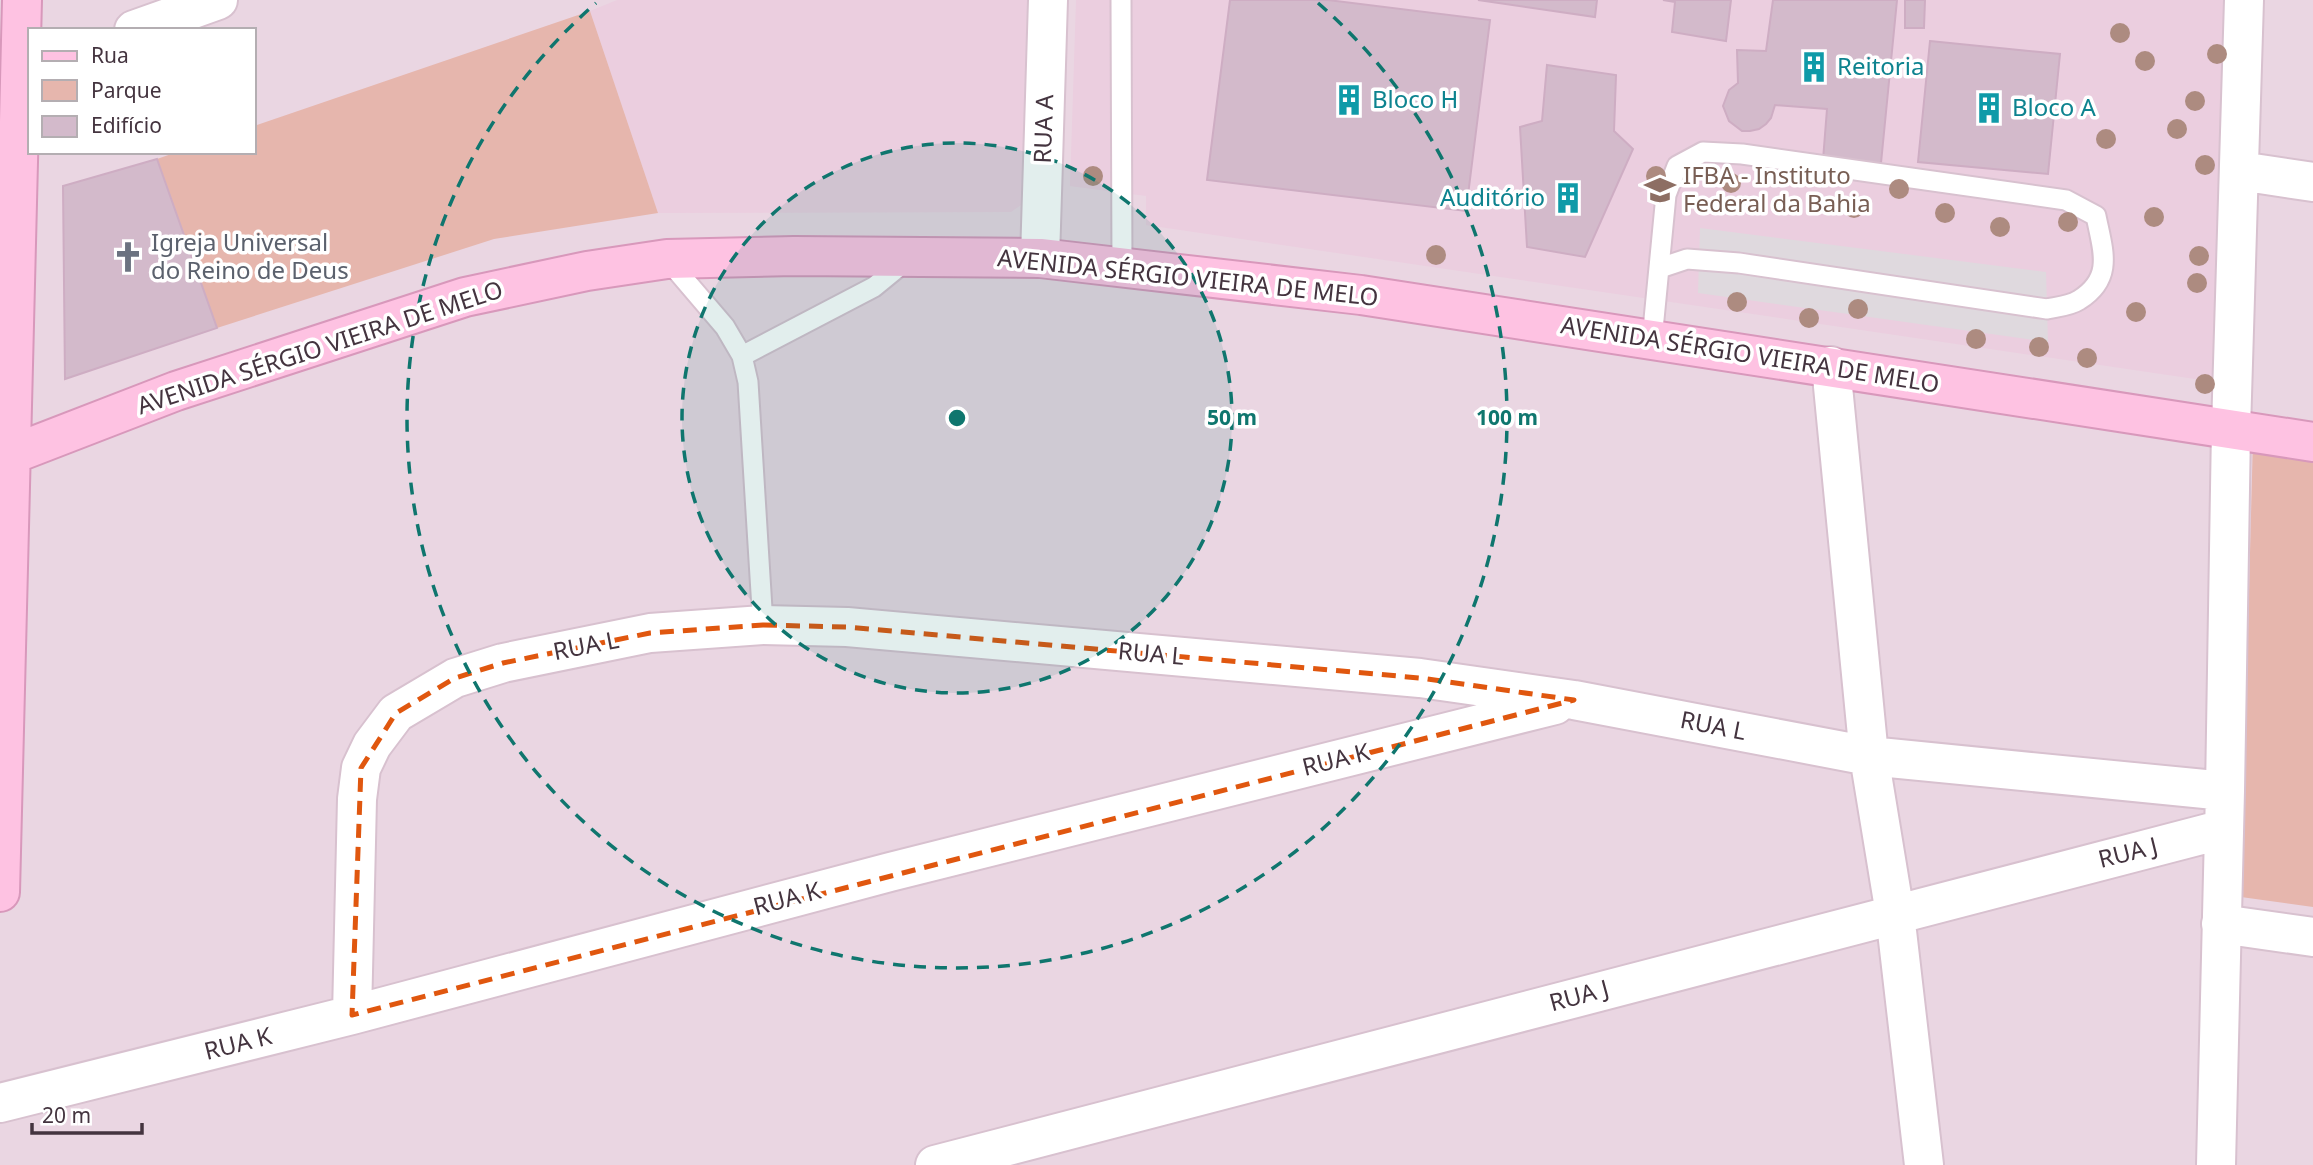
<svg xmlns="http://www.w3.org/2000/svg" width="2313" height="1165" font-family="'Noto Sans',sans-serif">
<rect width="100%" height="100%" fill="#f2e4ec"/>
<!-- residential -->
<path fill="#ead6e2" fill-rule="evenodd" d="M0,0H2313V1165H0ZM30,30H254V152H30Z"/>
<!-- education -->
<path fill="#ebcedf" d="M617,0H1027L1021,205L1011,212L658,213L590,11Z
M1076,0H2227L2222,383L1146,225V196L1070,186Z"/>
<!-- green -->
<path fill="#e6b6ad" d="M590,11L658,213L494,239L217,328L157,159L177,152H254V126Z
M2253,438L2313,447V907L2241,897Z"/>
<!-- parking -->
<path fill="#dfd9de" d="M1700,228L2046,272L2048,342L1698,293Z"/>
<!-- building -->
<path fill="#d3bacb" stroke="#ceadc3" stroke-width="2" d="M1230,0H1328L1490,20L1466,211L1207,180Z
M1478,0H1597L1595,17Z
M1663,0H1731L1726,41L1672,32L1675,2Z
M1773,0H1897L1881,163L1823,160L1827,109L1775,105L1771,118L1766,124L1759,129L1750,131H1742L1729,121L1723,106L1729,90L1738,83L1737,50L1766,51Z
M1905,0H1925L1924,28H1905Z
M1930,41L2060,54L2048,174L1918,162Z
M1547,65L1616,75L1614,131L1633,149L1585,257L1527,247L1520,127L1542,121Z
M157,159L217,328L65,379L63,186Z"/>
<g fill="none" stroke-linecap="round" stroke-linejoin="round">
<defs>
<path id="lane" d="M1121,0L1122,267
M667,259L725,327L742,356L748,382L763,625
M1652,340L1666,195L1677,166L1703,152L1742,154L2066,200L2096,216C2103,251 2114,278 2079,300C2070,306 2056,307 2047,309L1739,263L1687,259L1660,268
M742,356L874,287L907,260"/>
<path id="street" d="M134,30L218,0
M2240,171L2313,182
M1040,258L1048,0
M1831,366L1869,756L1895,914L1924,1165
M2221,924L2313,937
M352,1015L357,799L361,768L372,745L396,713L455,678L503,663L650,633L763,625L847,627L1420,678L1574,700L1869,756L2225,791
M0,1103L352,1015L890,872L1555,705
M935,1165L2224,829
M2216,1165L2225,791L2231,429L2244,0"/>
<path id="secondary" d="M0,459L176,391L465,297L587,271L667,259L794,256L1040,258L1361,295L2313,442
M0,892L22,0"/>
</defs>
<!-- lane casing -->
<use href="#lane" stroke="#d8c1cf" stroke-width="23"/>
<!-- street casing -->
<use href="#street" stroke="#d8c1cf" stroke-width="42"/>
<!-- secondary casing -->
<use href="#secondary" stroke="#d898bb" stroke-width="42"/>
<!-- lane -->
<use href="#lane" stroke="#fff" stroke-width="19"/>
<!-- street -->
<use href="#street" stroke="#fff" stroke-width="38"/>
<!-- secondary -->
<use href="#secondary" stroke="#fec2e2" stroke-width="38"/>
</g>
<!-- trees -->
<g fill="#ad8b80">
<circle cx="2120" cy="33" r="10"/>
<circle cx="2217" cy="54" r="10"/>
<circle cx="2145" cy="61" r="10"/>
<circle cx="2195" cy="101" r="10"/>
<circle cx="2177" cy="129" r="10"/>
<circle cx="2106" cy="139" r="10"/>
<circle cx="2205" cy="165" r="10"/>
<circle cx="1093" cy="176" r="10"/>
<circle cx="1656" cy="176" r="10"/>
<circle cx="1731" cy="183" r="10"/>
<circle cx="1899" cy="189" r="10"/>
<circle cx="1854" cy="208" r="10"/>
<circle cx="1945" cy="213" r="10"/>
<circle cx="2154" cy="217" r="10"/>
<circle cx="2068" cy="222" r="10"/>
<circle cx="2000" cy="227" r="10"/>
<circle cx="1436" cy="255" r="10"/>
<circle cx="2199" cy="256" r="10"/>
<circle cx="2197" cy="283" r="10"/>
<circle cx="1737" cy="302" r="10"/>
<circle cx="1858" cy="309" r="10"/>
<circle cx="2136" cy="312" r="10"/>
<circle cx="1809" cy="318" r="10"/>
<circle cx="1976" cy="339" r="10"/>
<circle cx="2039" cy="347" r="10"/>
<circle cx="2087" cy="358" r="10"/>
<circle cx="2205" cy="384" r="10"/>
</g>
<!-- marked area -->
<path fill="none" stroke="#e0570f" stroke-width="5" stroke-dasharray="14 9" stroke-linejoin="round" d="M763,625L847,627L1420,678L1574,700L352,1015L361,768L396,713L455,678L503,663L650,633Z"/>
<!-- distance rings -->
<circle cx="957" cy="418" r="275" fill="#0f766e" fill-opacity=".12"/>
<g fill="none" stroke="#0f766e" stroke-width="3.5" stroke-dasharray="12 9">
<circle cx="957" cy="418" r="275"/>
<path d="M1318 3A550 550 0 1 1 596 3"/>
</g>
<!-- icons -->
<defs>
<symbol id="building-bare" viewBox="-9 -9 18 18"><path d="M-4-6H4V6H1V3H-1V6H-4ZM-2.5-4.3h1.7v1.8h-1.7ZM.8-4.3h1.7v1.8H.8ZM-2.5-1h1.7V.8h-1.7ZM.8-1h1.7V.8H.8Z" fill="#0f9aa8" stroke="#fff" stroke-width="2.5" paint-order="stroke"/></symbol>
<symbol id="university-bare" viewBox="-9 -9 18 18"><path d="M0-5L7-2L0 1L-7-2ZM-4 1L0 2.5L4 1V4Q0 6-4 4Z" fill="#8d6e63" stroke="#fff" stroke-width="2.5" paint-order="stroke"/></symbol>
<symbol id="church-bare" viewBox="-9 -9 18 18"><path d="M-1.2-6h2.4v3.5h3.3v2.4h-3.3V6h-2.4V-.1h-3.3v-2.4h3.3Z" fill="#6b7280" stroke="#fff" stroke-width="2.5" paint-order="stroke"/></symbol>
</defs>
<g fill-rule="evenodd">
<use href="#building-bare" x="1792" y="45" width="44" height="44"/>
<use href="#building-bare" x="1327" y="78" width="44" height="44"/>
<use href="#building-bare" x="1967" y="86" width="44" height="44"/>
<use href="#university-bare" x="1638" y="168" width="44" height="44"/>
<use href="#building-bare" x="1546" y="176" width="44" height="44"/>
<use href="#church-bare" x="106" y="235" width="44" height="44"/>
</g>
<g text-anchor="middle" stroke-width="7" stroke-linejoin="round" paint-order="stroke">
<!-- culture labels -->
<g font-size="24" fill="#0d838f" stroke="#fff" text-anchor="start">
<text x="1837" y="75">Reitoria</text>
<text x="1372" y="108">Bloco H</text>
<text x="2012" y="116">Bloco A</text>
<text x="1545" y="206" text-anchor="end">Auditório</text>
</g>
<!-- street labels -->
<g font-size="24" fill="#44343f" stroke="#fff">
<text transform="translate(1044 129) rotate(-88)" y="8">RUA A</text>
<text transform="translate(1188 278) rotate(6)" y="8">AVENIDA SÉRGIO VIEIRA DE MELO</text>
<text transform="translate(320 348) rotate(-18)" y="8">AVENIDA SÉRGIO VIEIRA DE MELO</text>
<text transform="translate(1750 355) rotate(9)" y="8">AVENIDA SÉRGIO VIEIRA DE MELO</text>
<text transform="translate(586 646) rotate(-11)" y="8">RUA L</text>
<text transform="translate(1151 654) rotate(5)" y="8">RUA L</text>
<text transform="translate(1713 726) rotate(11)" y="8">RUA L</text>
<text transform="translate(1336 760) rotate(-14)" y="8">RUA K</text>
<text transform="translate(2128 853) rotate(-14)" y="8">RUA J</text>
<text transform="translate(787 899) rotate(-15)" y="8">RUA K</text>
<text transform="translate(1579 996) rotate(-15)" y="8">RUA J</text>
<text transform="translate(238 1044) rotate(-14)" y="8">RUA K</text>
</g>
<!-- education labels -->
<g font-size="24" fill="#785e54" stroke="#fff" text-anchor="start">
<text x="1683" y="184">IFBA - Instituto<tspan x="1683" dy="28">Federal da Bahia</tspan></text>
</g>
<!-- worship labels -->
<g font-size="24" fill="#5b616d" stroke="#fff" text-anchor="start">
<text x="151" y="251">Igreja Universal<tspan x="151" dy="28">do Reino de Deus</tspan></text>
</g>
</g>
<circle cx="957" cy="418" r="10" fill="#0f766e" stroke="#fff" stroke-width="3.5"/>
<g font-size="21" text-anchor="middle" font-weight="bold" fill="#0f766e" stroke="#fff" stroke-width="7" stroke-linejoin="round" paint-order="stroke">
<text x="1232" y="425">50 m</text>
<text x="1507" y="425">100 m</text>
</g>
<!-- legend -->
<rect x="28" y="28" width="228" height="126" fill="#ffffff" stroke="#b4aeb2" stroke-width="2"/>
<rect x="42" y="51" width="35" height="10" fill="#fec2e2" stroke="#b4aeb2" stroke-width="2"/>
<text x="91" y="63" font-size="21" fill="#44343f">Rua</text>
<rect x="42" y="80" width="35" height="21" fill="#e6b6ad" stroke="#b4aeb2" stroke-width="2"/>
<text x="91" y="98" font-size="21" fill="#44343f">Parque</text>
<rect x="42" y="116" width="35" height="21" fill="#d3bacb" stroke="#b4aeb2" stroke-width="2"/>
<text x="91" y="133" font-size="21" fill="#44343f">Edifício</text>
<!-- scale -->
<path d="M32 1123v10h110v-10" fill="none" stroke="#44343f" stroke-width="3.5"/>
<text x="42" y="1123" font-size="21" fill="#44343f" stroke="#ffffff" stroke-width="5" paint-order="stroke">20 m</text>
</svg>
